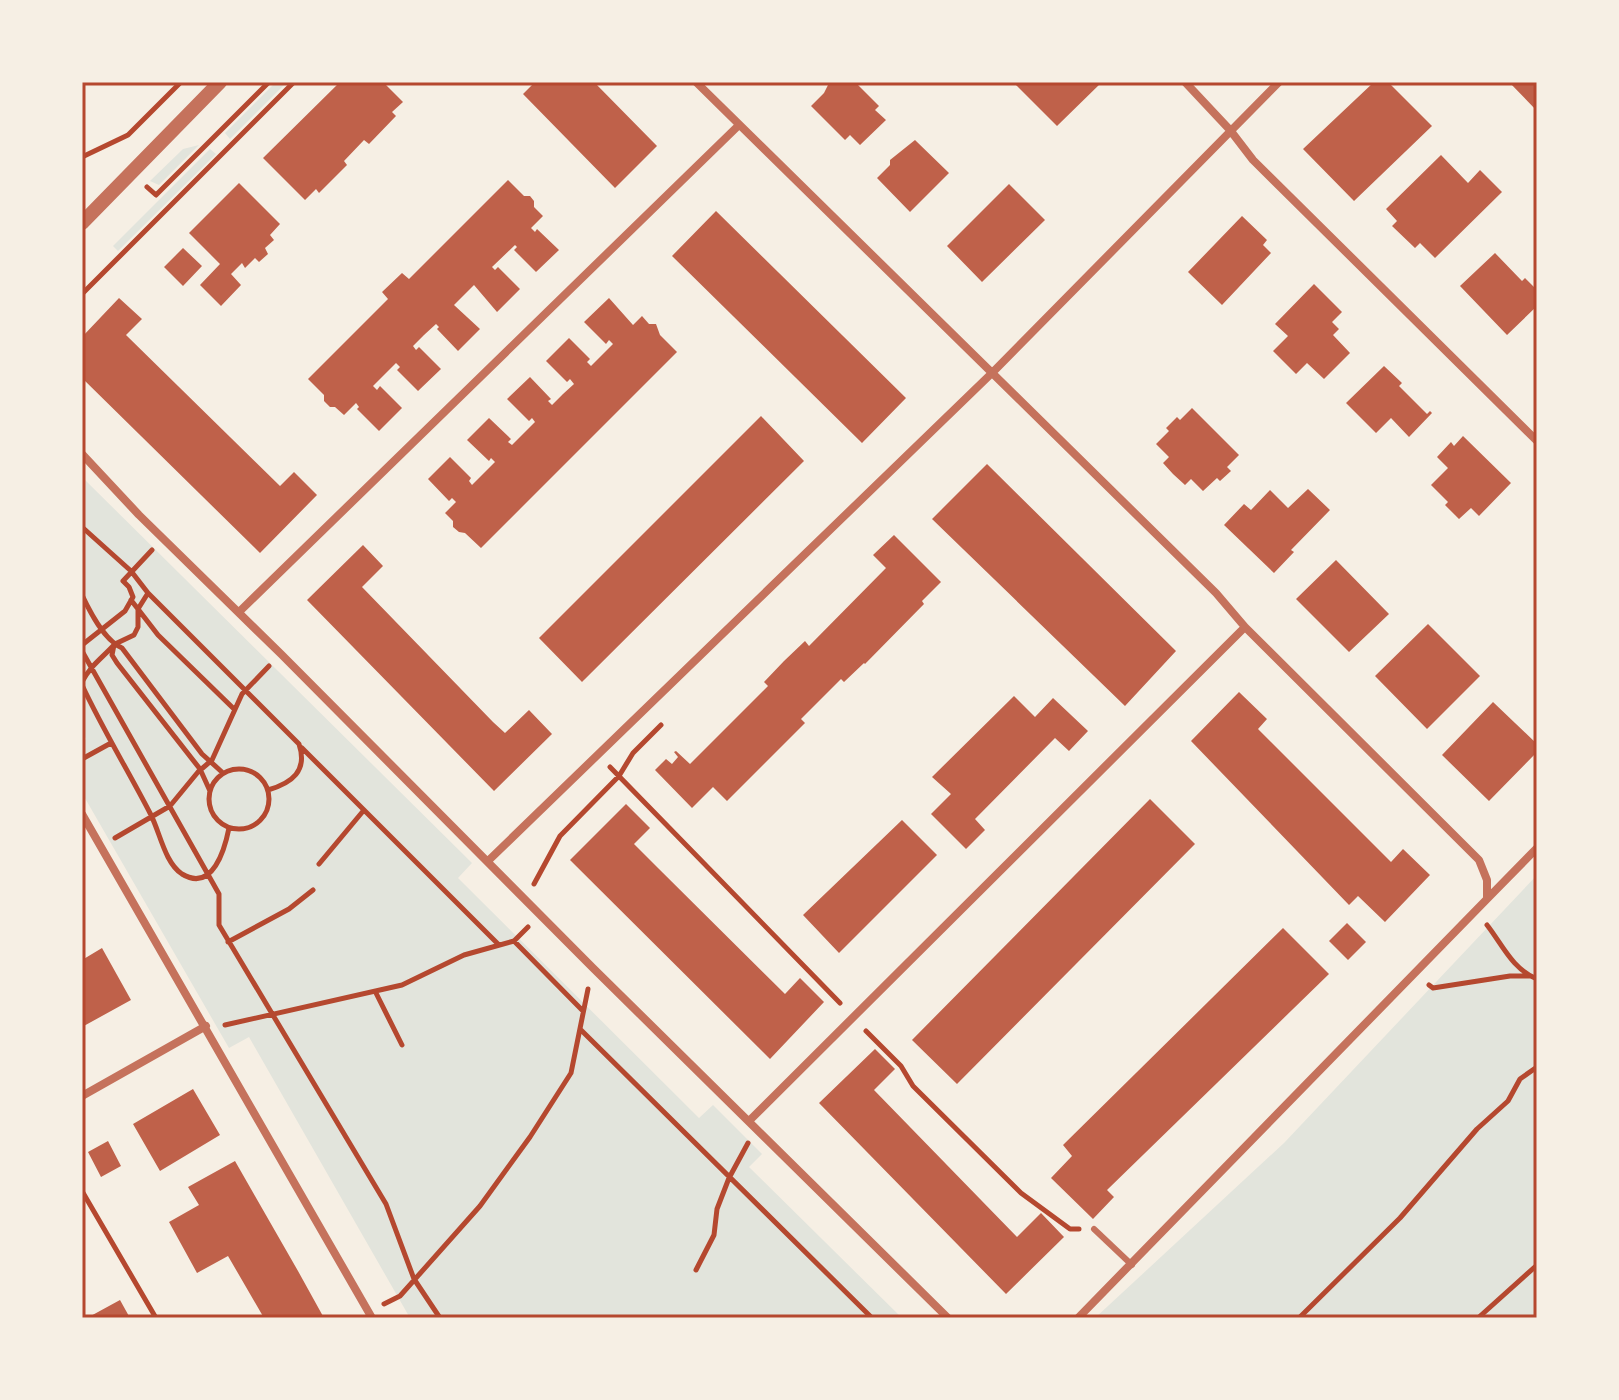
<svg xmlns="http://www.w3.org/2000/svg" width="1619" height="1400" font-family="'Sofia Sans Condensed',sans-serif">
<rect width="100%" height="100%" fill="#f6efe4"/>
<!-- green -->
<path fill="#e2e4dc" d="M276,82H287L230,139L225,133Z
M199,145L159,185L150,181L183,149Z
M210,149L216,154L118,251L113,246Z
M82,477L472,863L458,878L699,1118L713,1105L762,1154L749,1167L902,1318H410L249,1037L229,1048L82,793V742L86,739L82,731Z
M1537,875V1318H1095L1284,1143Z"/>
<!-- building -->
<path fill="#bf614a" d="M340,82H383L403,102L392,112L396,116L369,144L364,140L344,161L347,165L319,193L316,189L305,200L263,158Z
M535,82H594L657,146L615,188L523,94Z
M836,82H855L879,106L875,110L886,120L860,145L850,135L845,140L811,106L824,93L828,85Z
M1013,82H1102L1057,126Z
M1374,82H1388L1432,126L1354,201L1303,149Z
M1509,82H1537V111Z
M915,140L949,173L910,212L877,178L890,165V160Z
M1441,155L1468,183L1480,170L1502,192L1435,258L1420,243L1415,248L1392,226L1397,221L1386,209Z
M508,180L524,196H530L534,201V207L543,216L531,228L535,232L537,229L559,250L536,272L514,250L517,247L515,245L492,267L495,270L498,267L520,289L497,312L474,285L454,305L480,329L458,351L437,329L439,327L436,324L424,335L413,346L416,350L419,347L441,369L418,391L397,370L400,367L396,363L373,386L377,390L380,386L402,408L379,431L357,409L359,407L356,403L344,415L335,407H330L324,401V395L308,379L388,299L382,292L402,273L409,279Z
M239,183L280,224L270,235L274,240L265,248L268,254L259,262L255,258L245,268L242,263L231,274L241,285L221,306L200,285L220,264L189,233Z
M1009,184L1045,220L982,282L947,246Z
M716,211L906,398L862,443L672,256Z
M1242,216L1267,240L1263,245L1271,253L1222,305L1188,272Z
M183,248L202,266L183,286L164,267Z
M1495,253L1522,281L1525,278L1537,290V306L1507,335L1460,286Z
M1314,284L1342,312L1332,322L1339,329L1333,335L1350,353L1324,379L1307,363L1296,374L1273,351L1288,336L1275,324Z
M119,298L142,319L126,335L280,486L294,472L317,495L260,553L82,378V337Z
M609,298L633,325L642,316L649,324H656L660,335L677,352L481,548L465,533L459,532L453,527V521L445,513L456,502L452,498L449,501L428,479L450,457L471,478L469,481L472,485L495,462L491,458L489,461L467,440L489,418L511,439L508,442L512,445L535,422L532,418L529,421L507,399L530,377L551,399L548,401L552,405L563,394L574,384L570,379L567,382L546,361L569,338L590,359L587,362L591,366L613,344L609,340L606,344L584,322Z
M1384,366L1402,383L1399,386L1427,414L1430,411L1432,413L1409,437L1391,418L1376,433L1346,403Z
M1192,408L1239,455L1227,467L1231,471L1220,481L1217,478L1203,491L1191,479L1185,485L1173,474L1163,463L1169,457L1156,444L1169,431L1166,428L1177,417L1180,420Z
M761,416L804,461L582,682L539,638Z
M1463,436L1511,483L1479,516L1471,508L1459,519L1445,505L1448,502L1431,485L1448,468L1437,457L1451,442L1454,446Z
M987,464L1176,651L1125,706L932,519Z
M1308,489L1330,510L1291,550L1294,552L1274,573L1224,525L1244,504L1251,510L1270,490L1288,508Z
M894,535L941,582L922,601L924,604L865,664L864,663L844,682L841,679L801,719L805,723L727,801L713,787L692,808L655,770L666,759L672,764L678,757L674,752L676,751L690,764L768,686L764,682L784,661L805,641L809,646L886,568L873,555Z
M363,545L383,566L362,587L493,722L505,733L529,710L552,734L494,791L307,600Z
M1336,560L1389,614L1349,652L1296,599Z
M1428,624L1480,676L1427,729L1375,676Z
M1239,692L1267,719L1258,729L1391,862L1403,849L1430,875L1385,922L1358,896L1349,905L1191,741Z
M1014,696L1035,717L1053,698L1088,731L1069,751L1055,738L975,819L985,830L966,849L931,814L951,794L932,777Z
M1493,702L1537,744V752L1489,801L1442,755Z
M1150,799L1195,844L957,1084L912,1040Z
M626,804L650,828L634,844L658,868L785,994L800,978L824,1002L770,1059L570,860Z
M902,820L937,855L839,953L803,915Z
M1347,923L1366,942L1348,960L1329,941Z
M1283,928L1329,974L1107,1190L1114,1197L1093,1219L1051,1178L1072,1156L1063,1145Z
M102,948L131,1000L82,1027V960Z
M875,1049L895,1069L874,1090L1017,1237L1041,1213L1064,1237L1006,1294L819,1103Z
M193,1089L220,1135L160,1171L133,1124Z
M108,1141L121,1166L101,1177L88,1152Z
M235,1161L298,1271L324,1318H264L228,1256L197,1273L169,1222L199,1205L188,1187Z
M120,1300L130,1318H87Z"/>
<g fill="none" stroke-linecap="round" stroke-linejoin="round">
<!-- path -->
<path stroke="#b5482f" stroke-width="5" d="M82,157L128,135L181,82
M147,187L156,195L269,82
M82,294L294,82
M82,527L131,571L148,593L299,744C308,771 292,783 268,790
M82,595C90,612 104,640 122,648L202,754L223,773
M131,600L158,635L234,709
M115,644L134,635L138,627V609L148,593
M82,645L125,611L133,597L129,587L123,581L152,550
M82,651L219,894V925L386,1204L414,1279L440,1318
M82,682C90,666 102,658 114,645L112,655L117,663L200,769L210,791
M82,685C103,730 129,772 151,815C160,833 165,863 182,874C213,893 225,848 229,828
M302,748L499,945
M82,759L111,743
M610,767L840,1003
M209 799a30 30 0 1 1 60 0a30 30 0 1 1-60 0Z
M115,838L170,806L198,772L212,760L242,694L269,666
M319,864L364,810
M534,884L560,836L619,776L633,753L661,725
M1487,925C1502,944 1512,969 1537,979
M514,941L583,1011
M228,942L289,909L313,890
M1429,985L1433,988L1510,976H1529
M376,993L402,1045
M225,1025L402,985L464,955L514,941L528,927
M581,1030L872,1318
M866,1031L901,1066L913,1086L1021,1193L1070,1229H1079
M82,1191L156,1318
M696,1270L714,1235L717,1209L729,1178L748,1143
M384,1304L400,1296L480,1206L530,1137L571,1073L588,989
M1299,1318L1400,1218L1477,1129L1508,1101L1520,1079L1537,1067
M1478,1318L1537,1265"/>
<!-- service -->
<path stroke="#c5725c" stroke-width="6" d="M1094,1229L1132,1265"/>
<!-- minor -->
<path stroke="#c5725c" stroke-width="8" d="M696,82L1216,593L1245,627L1479,860L1487,880V899L1078,1318
M1185,82L1230,130L1253,160L1537,441
M82,454L139,515L281,654L593,968L948,1318
M239,612L739,125
M82,814L372,1318
M488,861L993,372L1279,82
M1487,899L1537,848
M82,1096L206,1026
M749,1121L1245,627"/>
<!-- tertiary -->
<path stroke="#c5725c" stroke-width="14" d="M82,223L220,82"/>
</g>
<!-- border -->
<rect width="1619" height="1400" fill="none" stroke="#f6efe4" stroke-width="168"/>
<rect x="84" y="84" width="1451" height="1232" fill="none" stroke="#b5482f" stroke-width="3"/>
</svg>
